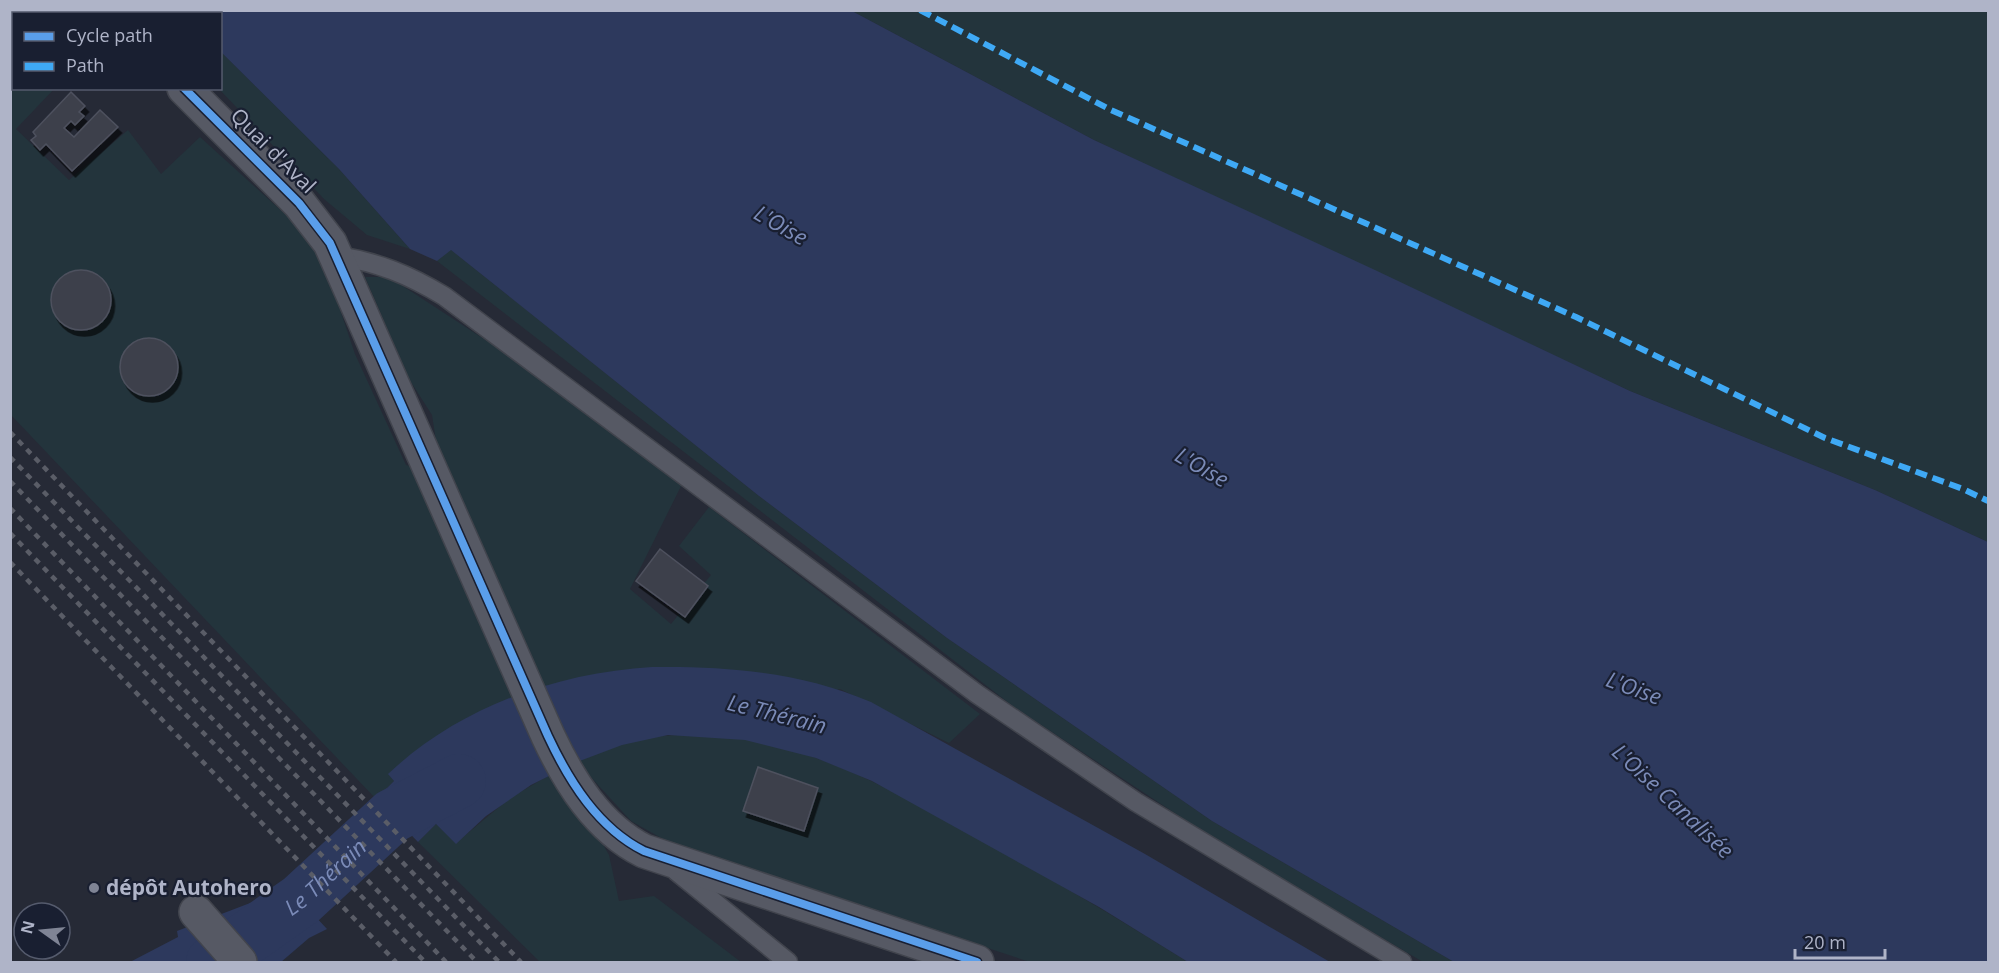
<svg xmlns="http://www.w3.org/2000/svg" width="1999" height="973" font-family="'Open Sans',sans-serif">
<defs>
<filter id="shadow"><feDropShadow dx="3.5" dy="6" stdDeviation="0" flood-color="#0009"/></filter>
</defs>
<rect width="100%" height="100%" fill="#262a36"/>
<!-- green -->
<path fill="#23343c" d="M11,11H74L77,13L14,14V88L54,89L16,129L69,180L128,130L161,174L200,137L318,244L355,354L406,465L420,469L438,454L432,415L409,379L365,277H389L507,354L683,482L630,589L671,624L711,575L679,546L709,507L980,714L949,743L840,689L653,737C778,720 894,790 997,849C1062,885 1125,923 1188,962H1030L672,844L631,821L577,762L389,774L394,781L376,799L11,415Z
M852,11H1988V542L1875,490L1630,391L1094,140Z
M221,52L339,169L410,249L367,235L324,199L219,89Z
M450,249L759,496L947,638L1212,821L1454,962H1423L1211,837L1014,707L437,261Z
M560,769L609,855L619,901L654,896L741,962H540L418,842L436,824L456,843L510,798Z"/>
<!-- water -->
<path fill="#2d395d" d="M179,11H852L1094,140L1375,270L1630,391L1875,490L1988,542V962H1454L1212,821L947,638L759,496L451,250L437,261L410,249L339,169L221,52L220,14L182,13Z
M652,667C727,666 801,672 871,702L1145,854L1330,962H1188L1099,907L872,781L816,758L745,740L668,735L622,745L577,762L531,785L486,816L456,844L436,824L418,842L376,799L394,781L388,774C459,707 556,673 652,667Z
M289,888L327,929L309,938L281,962H130L178,937L177,931Z"/>
<g fill="none" stroke-linecap="round" stroke-linejoin="round">
<!-- river -->
<path stroke="#2d395d" stroke-width="54" id="s1" d="M213,962L301,900L392,816L459,781"/>
</g>
<!-- building -->
<path fill="#3e414c" stroke="#4e515e" stroke-width="1.5" filter="url(#shadow)" d="M71,92L85,106L79,112L84,116L75,125L71,121L64,128L74,137L100,110L118,127L72,171L46,144L40,150L31,140L36,136L33,132Z
M51 300a30 30 0 1 1 60 0a30 30 0 1 1-60 0Z
M120 367a29 29 0 1 1 58 0a29 29 0 1 1-58 0Z
M660,549L708,586L685,617L636,581Z
M758,767L818,788L804,831L743,811Z"/>
<g fill="none" stroke-linecap="round" stroke-linejoin="round">
<defs>
<path id="lane" d="M337,256C378,262 409,275 444,296L977,694L1136,802L1402,962
M676,871L788,962"/>
<path id="street" d="M106,10L109,14
M184,88L299,203L330,243L548,736C569,781 598,828 644,851L977,962
M196,912L240,962"/>
</defs>
<!-- lane casing -->
<use href="#lane" stroke="#41444d" stroke-width="21"/>
<!-- street casing -->
<use href="#street" stroke="#41444d" stroke-width="36"/>
<!-- lane -->
<use href="#lane" stroke="#565964" stroke-width="18"/>
<!-- street -->
<use href="#street" stroke="#565964" stroke-width="33"/>
<!-- rail -->
<path stroke="#5a5d67" stroke-width="4.5" stroke-dasharray="6 6" stroke-linecap="butt" d="M10,432L521,962
M10,457L499,962
M10,481L477,962
M10,508L446,962
M10,533L425,962
M10,562L396,962"/>
<!-- quiet -->
<path stroke="#3fa9f5" stroke-width="6" stroke-dasharray="12 6" stroke-linecap="butt" d="M920,10L1111,110L1576,317L1825,438L1963,489L1988,501"/>
<defs>
<path id="cycleway" d="M184,88L299,203L330,243L548,736C569,781 598,828 644,851L977,962"/>
</defs>
<!-- cycleway casing -->
<use href="#cycleway" stroke="#191f31" stroke-width="11"/>
<!-- cycleway -->
<use href="#cycleway" stroke="#5a9eea" stroke-width="8"/>
</g>
<!-- markers -->
<circle fill="#7f8495" stroke="#191f31" stroke-width="2" cx="94" cy="888" r="6"/>
<g text-anchor="middle" stroke-width="4.5" stroke-linejoin="round" paint-order="stroke">
<!-- street labels -->
<g font-size="21" fill="#afb4c8" stroke="#191f31">
<text transform="translate(273 151) rotate(45)" y="7">Quai d'Aval</text>
</g>
<!-- poi labels -->
<g font-size="21" font-weight="bold" fill="#afb4c8" stroke="#191f31" text-anchor="start">
<text x="106" y="895">dépôt Autohero</text>
</g>
<!-- water labels -->
<g font-size="22" font-style="italic" fill="#7b8bb8" stroke="#191f31">
<text transform="translate(781 225) rotate(30)" y="8">L'Oise</text>
<text transform="translate(1202 467) rotate(30)" y="8">L'Oise</text>
<text transform="translate(1634 688) rotate(20)" y="8">L'Oise</text>
<text transform="translate(777 714) rotate(14)" y="8">Le Thérain</text>
<text transform="translate(1673 801) rotate(43)" y="8">L'Oise Canalisée</text>
<text dy="8" stroke="none"><textPath href="#s1" startOffset="141">Le Thérain</textPath></text>
</g>
</g>
<!-- border -->
<rect width="1999" height="973" fill="none" stroke="#afb4c8" stroke-width="24"/>
<!-- legend -->
<rect x="12" y="12" width="210" height="78" fill="#191f31" stroke="#555b6d" stroke-width="1.5"/>
<rect x="24" y="32" width="30" height="9" fill="#5a9eea" stroke="#555b6d" stroke-width="1.5"/>
<text x="66" y="42" font-size="18" fill="#afb4c8">Cycle path</text>
<rect x="24" y="62" width="30" height="9" fill="#3fa9f5" stroke="#555b6d" stroke-width="1.5"/>
<text x="66" y="72" font-size="18" fill="#afb4c8">Path</text>
<!-- north arrow -->
<g transform="translate(42 931) rotate(285)"><circle r="28" fill="#191f31" stroke="#555b6d" stroke-width="1.5"/>
<path d="M0-4.5L10 22L0 15L-10 22Z" fill="#7f8495"/>
<text y="-9" font-size="16" font-weight="bold" text-anchor="middle" fill="#afb4c8">N</text>
</g>
<!-- scale -->
<path d="M1795 949v9h90v-9" fill="none" stroke="#afb4c8" stroke-width="3"/>
<text x="1804" y="949" font-size="18" fill="#afb4c8" stroke="#191f31" stroke-width="4.5" paint-order="stroke">20 m</text>
</svg>
